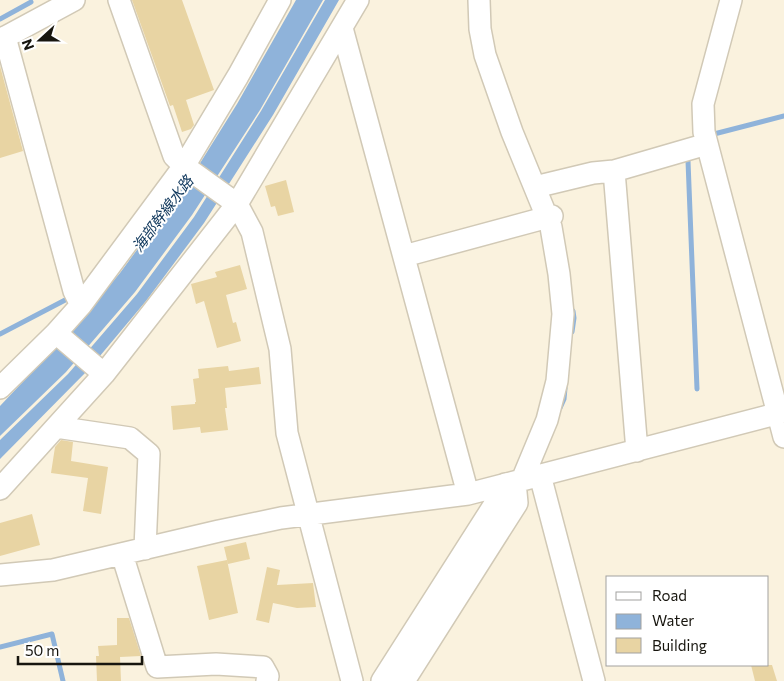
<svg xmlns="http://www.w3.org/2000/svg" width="784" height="681" font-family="Commissioner,'Noto Sans JP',sans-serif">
<rect width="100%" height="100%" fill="#faf2de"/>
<!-- water -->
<path fill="#8fb3da" d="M296,0H323L260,110L192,215L135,292L66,372L0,436V406L68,334L120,273L197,168L237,104Z
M325,0H339L273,115L204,223L146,301L89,369L0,459V440L68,374L137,294L194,217L261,111Z"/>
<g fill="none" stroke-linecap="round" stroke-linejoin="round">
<!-- stream -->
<path stroke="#8fb3da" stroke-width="5" d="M0,19L31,2
M714,134L784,116
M688,161L697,389
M572,332L574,318L573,311
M0,334L69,298
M560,408L564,399L565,388
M0,647L52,634L63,681"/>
</g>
<!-- building -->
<path fill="#e8d4a3" d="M132,0H182L214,90L186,100L194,125L191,129L182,132L173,105L170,106Z
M0,66L23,151L0,158Z
M286,180L294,212L278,216L275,206L271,207L265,186Z
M240,265L247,289L226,295L233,323L236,322L241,341L217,348L204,301L196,304L191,284L217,277L215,272Z
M228,366L229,371L259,367L261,384L225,388L227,408H225L228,430L201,433L200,427L173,430L171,406L195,404V402H196L193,379L199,378L198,369Z
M61,440L73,442L71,461L108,467L101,514L83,511L88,478L51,473L55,447Z
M32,514L40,545L0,556V523Z
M246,542L250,559L228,564L224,547Z
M227,560L238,613L209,620L197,566Z
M267,567L280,570L277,585L313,583L316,607L297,608L273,603L269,623L256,620Z
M117,618H129L141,656L120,657L121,681H97L96,656H99L98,646L117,645Z
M751,665H772L777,681H755Z"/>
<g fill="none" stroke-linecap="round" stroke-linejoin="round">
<defs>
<path id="minor" d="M119,0L174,156L184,166L237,204L252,232L280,349L287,433L352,681
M479,0L480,29L485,55L512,132L551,227L559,274L563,314L557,381L547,420L522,480
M731,0L703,104L704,132L784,437
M342,28L468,494
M5,37L74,291L81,305
M0,40L74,0
M535,187L593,173L614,171
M404,256L552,216
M56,333L104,374
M0,388L56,333L81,305L184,166L238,76L280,0
M637,451L614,171L707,144
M540,475L594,681
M0,489L56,427
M145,549L149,454L130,438L56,427L104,374L237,204L358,0
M122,554L157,667L216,664L263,667L268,676L267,681
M0,575L53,570L219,531L281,518L468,494L784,412
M382,681L498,499L505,484
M404,681L517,503L515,482"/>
</defs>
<!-- minor casing -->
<use href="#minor" stroke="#d1c9b6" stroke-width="24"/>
<!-- minor -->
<use href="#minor" stroke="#fff" stroke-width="21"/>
</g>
<g text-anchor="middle" stroke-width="4" stroke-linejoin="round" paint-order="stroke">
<!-- water labels -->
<g font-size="15" font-style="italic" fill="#0f375c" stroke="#fff">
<text transform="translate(163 214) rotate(-53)" y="5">海部幹線水路</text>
</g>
</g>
<!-- legend -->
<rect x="606" y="576" width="162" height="90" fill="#ffffff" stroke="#a2a19f"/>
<rect x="616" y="592" width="25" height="8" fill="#ffffff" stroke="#a2a19f"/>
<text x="652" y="601" font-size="15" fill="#17150e">Road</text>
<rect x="616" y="614" width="25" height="15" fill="#8fb3da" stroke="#a2a19f"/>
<text x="652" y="626" font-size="15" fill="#17150e">Water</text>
<rect x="616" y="638" width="25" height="15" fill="#e8d4a3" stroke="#a2a19f"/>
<text x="652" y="651" font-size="15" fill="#17150e">Building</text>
<!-- north arrow -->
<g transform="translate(40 40) rotate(249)" stroke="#ffffff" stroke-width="4" paint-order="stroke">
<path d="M0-4L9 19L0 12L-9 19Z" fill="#17150e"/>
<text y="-8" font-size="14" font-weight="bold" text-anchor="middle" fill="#17150e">N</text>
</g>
<!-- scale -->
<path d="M18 656v8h124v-8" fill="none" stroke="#17150e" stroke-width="2.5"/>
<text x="25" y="656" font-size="15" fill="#17150e" stroke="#ffffff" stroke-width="4" paint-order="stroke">50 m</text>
</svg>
